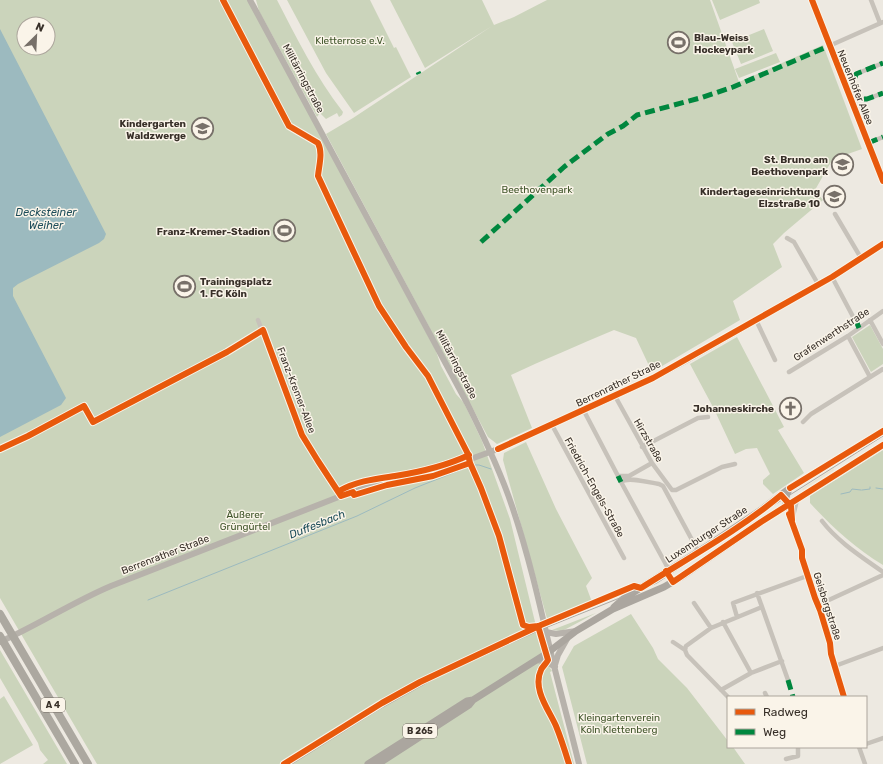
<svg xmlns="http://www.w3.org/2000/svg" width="883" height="764" font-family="Rubik,sans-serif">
<rect width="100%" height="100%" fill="#ede9e1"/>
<!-- green -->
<path fill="#cbd4bb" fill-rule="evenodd" d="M0,0H248L436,351L441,366L456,394L464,403L482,441L510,519L536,626L548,665L552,671L550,672L574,764H97L0,598ZM24,24H48V48H24Z
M256,0H277C297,39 316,77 343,112L342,115L339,117L337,113L326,119L320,113L317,117L259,11Z
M287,0H370L394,48L396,47L411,77L354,113L326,73Z
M390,0H482L494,25L514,17L547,0H710L739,82L823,45L862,149L839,157L831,162L815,190L823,200L784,233L773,244L782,267L733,301L740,320L652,372L636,338L614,330C579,345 545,359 511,375L532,428L517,435L497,444L488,437L326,134L353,118L492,26L425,68Z
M712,0H759L760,3L720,20Z
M764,29L773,51L741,64L732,42Z
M776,53L780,62L739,78L735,69Z
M870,325L883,349V364L871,372L852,337Z
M737,337L784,427L778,430L804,473L773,494L763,484V480L770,474L757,448L746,449L735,454L714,409L690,364Z
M526,442L556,509L592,578L586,586L592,602L548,622L503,460L504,453Z
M883,450V565C855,548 832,527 810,503V496Z
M596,613L566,629L561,631L552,630Z
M631,614L653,648L658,659L687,688L728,741V747H733L745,764H587L562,667L574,646Z
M0,650L67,764H43L48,760L40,750L38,743L0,678Z
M4,696L33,745L0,764V699Z"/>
<!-- plaza -->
<path fill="#ece4d0" d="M855,78L864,99L858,101L850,80Z
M834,468V470L803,490L802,489Z"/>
<!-- water -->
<path fill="#9cbabf" d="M0,29L106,234L104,239L99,243L18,284L13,288V296L66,398L61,405L0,437Z"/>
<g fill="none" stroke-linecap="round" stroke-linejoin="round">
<!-- stream -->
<path stroke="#9cbabf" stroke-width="1" d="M876,488L883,489
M862,490L870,489V487
M841,494L850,492L852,489L861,490
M148,600L357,516L415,488L473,465H479L491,469"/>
<!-- street -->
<path stroke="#c7c2ba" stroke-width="4.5" d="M871,0L880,23
M829,46L883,22
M855,78L856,74L883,63
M864,99H867L883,93
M868,143L883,137
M835,214L861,258
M787,238L794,242L818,284
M832,277L859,328
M258,320L302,435L318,461L341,496
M756,320L775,360
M870,320L883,344
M848,336L870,377
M789,372L848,336L883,311
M615,396L652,463L672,490H676L722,467L735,464
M584,411L618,476H629L652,463
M803,422L811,414L883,369
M552,425L624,558
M642,447L698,418L708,417
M787,507L802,550V558L815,598L820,610L830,643L831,654L844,697
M792,520L797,500
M822,521C838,542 862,557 883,572
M669,570L621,482C628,476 650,483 659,484L663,486L698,551
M757,593L788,680
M694,603L711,628
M818,605L883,575
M737,617L733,603L807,576
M723,622L751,673
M673,642L685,650L687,655L728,697
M685,650L686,646L711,628L762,607
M835,666L883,648
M721,690L751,673L782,661
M765,693L767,697
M866,744L883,738
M859,747L865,764
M786,759L798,756V747"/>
<!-- secondary -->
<path stroke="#b7b2ab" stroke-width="6" d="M250,0L467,403C484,437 500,470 512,506C528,553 539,601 550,649C559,688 570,726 579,764
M812,0L883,181
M546,632L556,634L576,631
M0,642C38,625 73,602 111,586L341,496L368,487L449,467L498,449L589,408L650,380L689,359L832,277L883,244
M537,660L547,662L555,667
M555,665L558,655L567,639"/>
<!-- primary -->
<path stroke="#aba69f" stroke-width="7" d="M787,507C784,500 786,494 790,488
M614,607L623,599L712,543L761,510L790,488L883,431
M368,764L467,701L473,700
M378,764L469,705L473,700L546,654L576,631L613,609L664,587L681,577L761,522L883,445"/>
<!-- highway -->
<path stroke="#aca8a0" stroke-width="8" d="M0,614L88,764
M0,636L75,764"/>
<!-- tram -->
<path stroke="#aeaaa5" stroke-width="1" d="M292,764L378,710L439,676L540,630L657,583L774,505L883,436"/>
<!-- quiet -->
<path stroke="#00873e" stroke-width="5" stroke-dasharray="10 5" stroke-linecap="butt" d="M418,72L419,74
M855,78L856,74L883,63
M864,99H867L883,93
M868,143L883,137
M481,242L564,167L608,134L623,126L637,115L700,98L733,87L829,46
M857,323L859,328
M618,476L621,482
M788,680L793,697"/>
<defs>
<path id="cycleway" d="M223,0L289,126L318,143C323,153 319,165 318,176L379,306L406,347L428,376L468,454L470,463L481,488L499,536L523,625L529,627L538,626
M812,0L883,181
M0,449L28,436L84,406L93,422L227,352L263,330L302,435L318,461L341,496L353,492L354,495L387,485L433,476L470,463
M498,449L653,378L832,277L883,244
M790,488L883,431
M339,491C357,481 375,479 395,476C420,472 446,466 469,455
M789,514L802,550V558L815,598L820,610L830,643L831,654L844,697
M666,571L673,582L761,522L883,445
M538,626L548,660C546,664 542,667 541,670C532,689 549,710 556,726C561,738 565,751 569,764
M284,764L382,703L420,682L541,625L634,586L641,588C688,558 738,531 781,495L791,506L792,520"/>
</defs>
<!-- cycleway casing -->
<use href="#cycleway" stroke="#faf4e9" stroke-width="8"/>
<!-- cycleway -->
<use href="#cycleway" stroke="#e8590c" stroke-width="6"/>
</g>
<!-- icons -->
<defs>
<symbol id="stadium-ring" viewBox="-11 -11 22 22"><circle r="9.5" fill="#faf4e9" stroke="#777069" stroke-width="1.5"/><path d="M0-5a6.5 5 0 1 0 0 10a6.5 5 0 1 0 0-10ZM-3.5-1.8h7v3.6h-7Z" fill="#777069"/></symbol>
<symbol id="school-ring" viewBox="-11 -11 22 22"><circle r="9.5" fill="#faf4e9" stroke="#777069" stroke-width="1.5"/><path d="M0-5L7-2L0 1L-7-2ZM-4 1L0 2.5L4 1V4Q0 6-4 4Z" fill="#777069"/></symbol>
<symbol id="church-ring" viewBox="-11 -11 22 22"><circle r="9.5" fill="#faf4e9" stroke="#777069" stroke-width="1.5"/><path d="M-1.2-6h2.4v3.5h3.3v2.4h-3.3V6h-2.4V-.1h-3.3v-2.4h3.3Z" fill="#777069"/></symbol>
</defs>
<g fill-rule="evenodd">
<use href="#stadium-ring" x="666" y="30" width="25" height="25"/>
<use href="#school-ring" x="190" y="116" width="25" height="25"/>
<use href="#school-ring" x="830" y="152" width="25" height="25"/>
<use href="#school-ring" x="822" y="184" width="25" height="25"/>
<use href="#stadium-ring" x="272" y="218" width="25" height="25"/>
<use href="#stadium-ring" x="172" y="274" width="25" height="25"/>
<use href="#church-ring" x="778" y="396" width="25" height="25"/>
</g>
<g text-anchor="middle" stroke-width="3" stroke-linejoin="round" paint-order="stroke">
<!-- shield labels -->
<g fill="#faf4e9" stroke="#726a62" stroke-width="1">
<rect x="41" y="698" width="24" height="14" rx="3"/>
<rect x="403" y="724" width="34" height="14" rx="3"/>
</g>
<g font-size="9" font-weight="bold" fill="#372f28">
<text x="53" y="708">A 4</text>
<text x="420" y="734">B 265</text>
</g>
<!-- poi labels -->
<g font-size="10" font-weight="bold" fill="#372f28" stroke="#faf4e9" text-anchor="end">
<text x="694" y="41" text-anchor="start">Blau-Weiss<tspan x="694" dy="12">Hockeypark</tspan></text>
<text x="186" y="127">Kindergarten<tspan x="186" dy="12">Waldzwerge</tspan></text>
<text x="828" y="163">St. Bruno am<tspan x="828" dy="12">Beethovenpark</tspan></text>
<text x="820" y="195">Kindertageseinrichtung<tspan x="820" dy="12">Elzstraße 10</tspan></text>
<text x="270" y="235">Franz-Kremer-Stadion</text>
<text x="200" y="285" text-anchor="start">Trainingsplatz<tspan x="200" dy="12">1. FC Köln</tspan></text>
<text x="774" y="412">Johanneskirche</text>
</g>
<!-- park labels -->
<g font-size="10" fill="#41562b" stroke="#faf4e9">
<text x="350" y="44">Kletterrose e.V.</text>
<text x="537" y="193">Beethovenpark</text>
<text x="245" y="518">Äußerer<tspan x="245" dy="12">Grüngürtel</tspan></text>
<text x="619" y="721">Kleingartenverein<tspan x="619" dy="12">Köln Klettenberg</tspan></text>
</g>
<!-- street labels -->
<g font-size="10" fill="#372f28" stroke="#faf4e9">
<text transform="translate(304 78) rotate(62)" y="4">Militärringstraße</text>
<text transform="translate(856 87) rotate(68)" y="4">Neuenhöfer Allee</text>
<text transform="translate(831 334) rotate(-33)" y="4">Grafenwerthstraße</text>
<text transform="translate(457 364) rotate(62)" y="4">Militärringstraße</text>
<text transform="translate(618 383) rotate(-26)" y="4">Berrenrather Straße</text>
<text transform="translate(297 390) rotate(69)" y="4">Franz-Kremer-Allee</text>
<text transform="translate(649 440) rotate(60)" y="4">Hirzstraße</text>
<text transform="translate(595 487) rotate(61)" y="4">Friedrich-Engels-Straße</text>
<text transform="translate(706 534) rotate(-33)" y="4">Luxemburger Straße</text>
<text transform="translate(165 554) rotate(-21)" y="4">Berrenrather Straße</text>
<text transform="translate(828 606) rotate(72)" y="4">Geisbergstraße</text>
</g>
<!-- water labels -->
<g font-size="11" font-style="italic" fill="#1d4d5a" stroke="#faf4e9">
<text x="46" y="216">Decksteiner<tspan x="46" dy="13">Weiher</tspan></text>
<text transform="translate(317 524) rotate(-22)" y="4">Duffesbach</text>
</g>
</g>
<!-- legend -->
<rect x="727" y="696" width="140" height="52" fill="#faf4e9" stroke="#aca59c"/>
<rect x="735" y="709" width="20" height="6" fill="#e8590c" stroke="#aca59c"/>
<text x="763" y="716" font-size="12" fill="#372f28">Radweg</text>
<rect x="735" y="729" width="20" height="6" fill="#00873e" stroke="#aca59c"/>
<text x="763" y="736" font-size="12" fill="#372f28">Weg</text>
<!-- north arrow -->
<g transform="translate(36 36) rotate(24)"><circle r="19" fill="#faf4e9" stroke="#aca59c"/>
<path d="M0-3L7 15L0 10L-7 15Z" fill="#777069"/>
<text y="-6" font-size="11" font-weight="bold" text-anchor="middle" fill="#372f28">N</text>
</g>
</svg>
